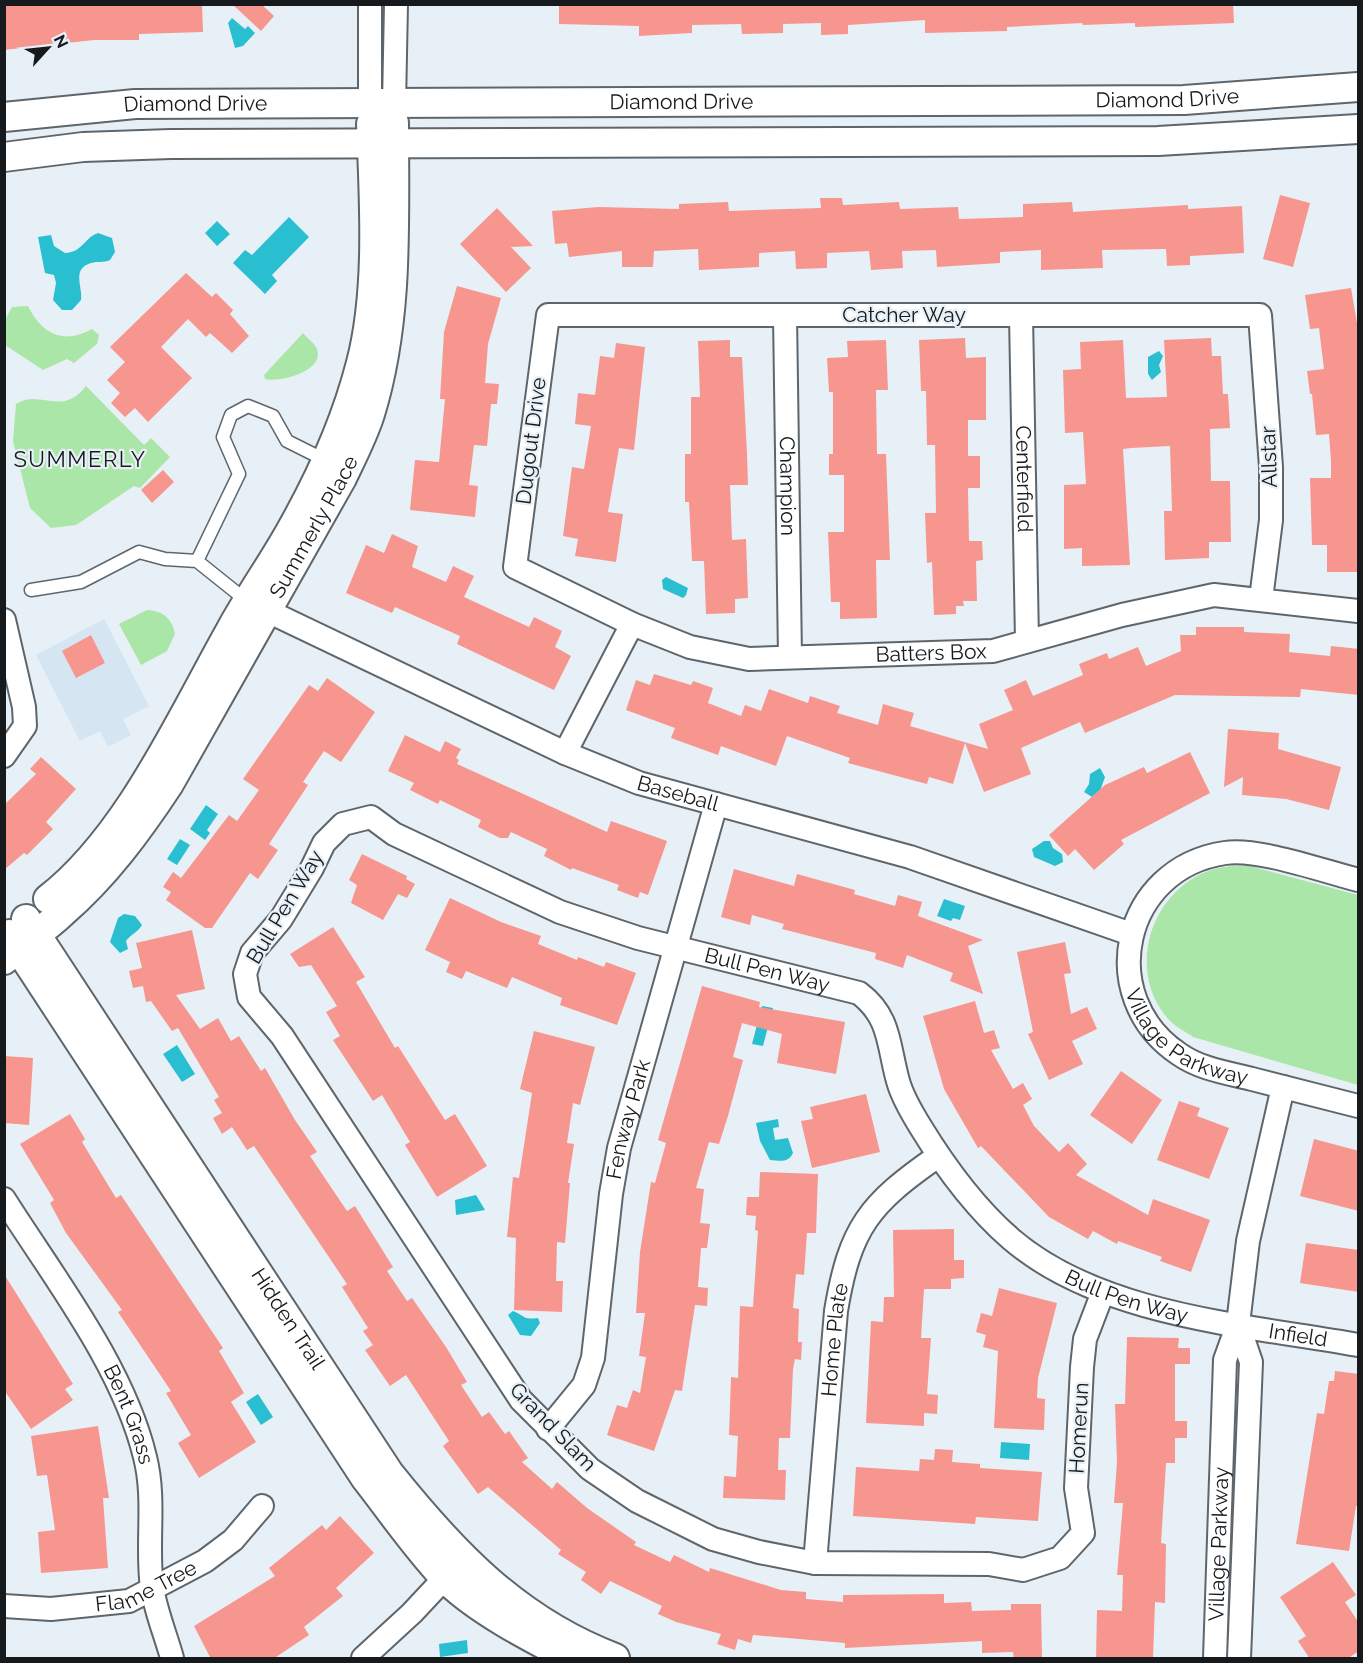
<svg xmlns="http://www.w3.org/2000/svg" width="1363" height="1663" font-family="Raleway,sans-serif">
<rect width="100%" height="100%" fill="#e7f0f7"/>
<!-- built -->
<path fill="#d6e5f2" d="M104,619L149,706L123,719L131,735L108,747L100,731L80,741L36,655Z"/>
<!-- green -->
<path fill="#aae6a8" d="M28,306C42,334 63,345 92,329L99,335L97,344L74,363L67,359L43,370L5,345V320L12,307Z
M303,333C306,337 313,342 316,347C328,370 281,383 265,379L264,375Z
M86,386L144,445L151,438L170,457L140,488L134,486L76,525L51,528L30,508L13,441L16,404C40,388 61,418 86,386Z
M147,610C163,611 172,618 175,634L167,651L141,665L119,624Z
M1246,865L1358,895V1085L1193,1037C1186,1032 1176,1027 1170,1021C1127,975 1147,900 1201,874C1215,867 1231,866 1246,865Z"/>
<!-- water -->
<path fill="#2abed1" d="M232,18L245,29L248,26L255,33L243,46L235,48L228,23Z
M289,217L309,237L272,275L277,281L265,294L233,263L245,250L252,255Z
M217,221L230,234L217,246L205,233Z
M98,233L112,238L115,252L110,260C103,263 98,261 91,263C71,269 83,287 81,300L72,310H62L53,300L56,283L54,275L45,273L38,237L51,235L54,246L65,253C83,252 84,238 98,233Z
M1159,351L1163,356L1159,365L1161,372L1152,380L1148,374V357Z
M666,577L688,588L686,595L683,598L663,589L662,580Z
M1100,768L1105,777L1100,791L1092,797L1084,792L1089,784L1090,774Z
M206,805L218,814L207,830L210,833L205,840L190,829Z
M180,839L190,845L177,865L167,859Z
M1044,841H1050L1053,848L1062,854L1063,862L1055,866L1034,857L1032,849Z
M944,899L965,906L960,920L953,918L951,921L937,916Z
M124,914L135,916L142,925C137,933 131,934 126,941L128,949L120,953L110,942L118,918Z
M762,1006L773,1008L763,1046L752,1044Z
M177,1045L195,1074L182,1082L163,1054Z
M778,1119L779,1127L773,1128L775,1140L788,1138L793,1153C788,1163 781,1161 770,1160L760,1141L756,1123Z
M476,1195L485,1210L456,1215L455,1200Z
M513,1311C526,1316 522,1320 538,1318L540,1323L531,1336L520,1335L508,1315Z
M258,1394L273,1417L261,1425L246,1402Z
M1001,1442L1030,1444L1029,1460L1000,1458Z
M467,1640L468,1653L440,1657L439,1644Z"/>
<!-- building -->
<path fill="#f7968e" d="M4,4H202L203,32L139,34V40H94L4,50Z
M232,4H261L274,16L261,31Z
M559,4H1233L1234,23L1135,27V23L1083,25L1082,23L1007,27V31L925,33V20L848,25V34L821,35V23L783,24V33L742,34L741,24L692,25V33L639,36V26L559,24Z
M1280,195L1310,203L1293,267L1263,259Z
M820,198H842L843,205L899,202L900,209L958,207L959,219L1023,217V204L1072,202L1073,212L1188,205V209L1242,206L1244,253L1190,256V265L1167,266L1166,249L1102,250L1103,268L1041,270V250L1000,252V263L937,267L936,250L902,251L903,268L871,270L869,251L827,253V268L796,269L795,251L759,253V267L699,270L698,249L654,251L653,267H622V251L569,257L567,243L555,244L552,211L598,207L679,209V204L728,202L729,211L786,209L821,208Z
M497,208L533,246L511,247L531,268L506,292L460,244Z
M186,273L212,297L216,293L233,310L230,314L249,336L232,353L210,333L206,337L188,319L161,347L192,378L148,422L135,408L125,417L111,403L120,393L107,380L125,362L110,347Z
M457,286L501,298L488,344L485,383L499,384L497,404H491L487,446L474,445L469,485L478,486L475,517L410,510L415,460L439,462L445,399H440L444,332Z
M1351,288L1359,335V572H1327V545H1312L1310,478H1331V461L1329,434L1316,435L1312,394H1310L1307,371L1324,369L1319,328L1310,329L1305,295Z
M965,338L966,358L986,357V420H968V456H980V488H968L969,541H982L983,560L976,561L977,601H963L964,606H956V614L934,615L932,562L927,563L925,513H936L935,445H927L926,391H921L919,340Z
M1211,338L1212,356H1221L1223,394H1228L1230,428L1210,429L1211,481H1230L1231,542H1209V558L1165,560L1164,511H1172L1170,446L1131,448L1123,449L1130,565L1082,566V548L1064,549V485L1086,484L1083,432L1065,433L1063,370L1081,369L1080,342L1123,340L1126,398L1167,397L1164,340Z
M730,340V357H742L747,454L748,485H730L732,540L746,539L748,598L735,599V613L706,614L704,561H692L689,502H685V454H691V397H700L698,341Z
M886,340L888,390H876L877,454H886L890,560H876L877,618L840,619V602H831L828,532H844V475H829V454H833V392H829L827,358L848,357L847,341Z
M616,343L645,347L634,450L619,448L608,512L623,514L616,562L575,556L578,539L563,536L572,467L584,469L591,426L575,424L578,393L595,395L600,356L614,358Z
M163,470L174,482L152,503L141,490Z
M392,534L418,546L412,567L446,582L453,566L474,576L464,597L529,627L534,617L562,631L555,647L571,656L554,690L457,644L460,636L395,607L392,613L346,593L366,545L384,553Z
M1196,627H1244V632L1290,634L1289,652L1330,656L1331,646L1359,649V695L1301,689L1300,697L1175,695L1085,733L1080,722L1021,748L1031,774L984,792L965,743L953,784L929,777L927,784L848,763L850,758L787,736L776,766L721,746L718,755L671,738L675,728L626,710L636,680L650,685L654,674L691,685L693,681L713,688L708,703L741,716L745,705L761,711L769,689L808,703L810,696L840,706L837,713L878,725L883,704L914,713L910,726L988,749L979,724L1013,710L1004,690L1026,680L1033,696L1083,675L1079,664L1107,653L1109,659L1138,647L1146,666L1181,651L1180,635H1196Z
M91,635L105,663L76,678L62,651Z
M327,678L375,712L341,762L324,751L303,782L308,785L269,844L278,850L258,879L250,873L212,928H205L166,900L171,892L163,887L173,872L181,878L229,815L237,821L259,790L243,779L309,685L318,691Z
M1228,729L1279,733L1278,749L1341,767L1329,810L1286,799L1242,795L1243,777L1224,787Z
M405,735L440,752L445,741L461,749L456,758L459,760L457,764L607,832L611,821L667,841L648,895L640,892L638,898L617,890L619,885L572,868L571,870L544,856L547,849L511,832L508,838H500L478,827L481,820L440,800L438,804L410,790L414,783L388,771Z
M1190,752L1210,793L1121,840L1124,844L1094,870L1075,849L1068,856L1049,835L1105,785L1144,767L1147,773Z
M41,757L76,789L46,822L53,829L27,855L24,853L4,870V805L36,774L30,769Z
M362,854L407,876L406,879L415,884L407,898L398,894L383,920L351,903L357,885L349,880Z
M734,869L794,886L797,874L855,890L854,894L895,906L898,895L922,902L918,916L983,940L968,946L983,994L950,981L953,973L907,955L903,968L875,959L876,953L782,929L784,924L752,915L750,925L721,917Z
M450,898L501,922L541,936L538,944L577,960L578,957L604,967L606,962L636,973L617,1025L560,1005L562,998L512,977L507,988L466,971L462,979L446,972L450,962L425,950Z
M333,927L365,977L356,982L395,1048L398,1046L445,1120L455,1114L487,1166L437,1197L405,1145L410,1142L382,1095L373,1101L333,1040L340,1036L326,1012L337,1006L311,965L299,967L290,954Z
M192,930L205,989L176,995L200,1029L218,1018L231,1041L239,1036L261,1071L265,1068L295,1120L317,1152L310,1156L347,1211L355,1206L393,1267L387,1271L407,1301L412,1298L446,1347L467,1382L461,1385L482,1417L489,1412L505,1434L509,1431L528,1458L522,1462L552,1489L557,1482L587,1508L636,1542L634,1545L670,1562L674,1555L709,1572L710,1568L781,1590L806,1592V1599L843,1602V1595L944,1594V1603L971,1602L972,1611L1011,1610V1604H1041L1042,1659H1014L1013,1652L982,1653V1641L845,1648V1643L753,1635L751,1643L738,1639L735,1650L717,1644L721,1634L676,1622L658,1614L662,1606L610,1581L601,1594L581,1580L586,1572L558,1554L561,1550L488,1487L478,1494L443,1446L449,1441L406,1375L390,1386L365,1350L373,1345L363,1331L368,1328L342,1287L347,1284L254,1146L247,1150L232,1127L222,1134L213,1118L222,1113L214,1100L219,1097L178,1028L172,1031L151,1001L146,1002L143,986L133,988L129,971L142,968L136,943Z
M1065,942L1071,973L1064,974L1071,1014L1087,1007L1097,1029L1072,1041L1083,1064L1049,1080L1028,1034L1033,1032L1017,952Z
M702,986L760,1002L759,1007L845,1022L836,1074L777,1063L782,1034L742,1023L733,1057L743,1060L728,1116L719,1144L709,1142L696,1188L704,1189L700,1223L710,1224L707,1248H701L698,1287L708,1288L707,1306L695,1305L682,1391L675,1390L654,1451L607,1435L617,1405L627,1408L633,1390L640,1393L646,1357L639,1356L645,1313H636L640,1252L651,1182L655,1183L666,1143L658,1140Z
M975,1001L984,1033L994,1030L1000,1048L991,1050L1013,1089L1023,1083L1032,1099L1023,1105L1034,1126L1059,1152L1068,1143L1087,1164L1076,1175L1148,1215L1153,1199L1210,1220L1191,1272L1160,1261L1162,1257L1118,1241L1117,1244L1093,1231L1088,1239L1049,1217L981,1146L978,1148L944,1089L923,1016Z
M534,1031L595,1047L580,1105L573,1103L567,1143L574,1144L568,1183H570L565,1243L557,1242L556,1281H563L562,1312L514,1310L516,1238L507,1237L513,1177L519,1178L532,1093L520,1089Z
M4,1056L33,1058L29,1125L4,1123Z
M1121,1071L1162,1100L1132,1144L1090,1115Z
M866,1094L880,1152L812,1168L801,1121L813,1119L810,1107Z
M1179,1101L1200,1108L1197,1116L1229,1128L1209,1179L1157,1160Z
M70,1114L85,1139L82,1142L116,1198L121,1195L223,1348L219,1351L244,1393L231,1402L256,1442L199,1478L178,1443L191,1435L166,1393L171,1391L118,1312L122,1310L66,1233L50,1203L54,1200L20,1144Z
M1314,1139L1359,1151V1211L1300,1196Z
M760,1172L818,1174L816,1233H807L804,1275L796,1274L793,1308L799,1309L798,1342H802L801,1360L795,1359L793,1369L790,1438H779L778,1470H786L785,1500L723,1498L724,1476L736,1477L738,1436L729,1435L731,1377L738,1378L740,1306L753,1307L758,1231L755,1230L756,1216L746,1215L747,1197H759Z
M954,1229V1260H964V1278L951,1279V1289H924L921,1338H931L927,1394L938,1395L937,1414L924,1413V1426L866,1423L871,1321L883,1322L884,1297H894L893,1230Z
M1306,1243L1359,1250V1292L1300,1283Z
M4,1274L73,1384L65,1389L73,1400L31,1429L4,1390Z
M999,1288L1057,1303L1038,1378L1037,1398L1045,1399L1044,1430L994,1428L998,1351L983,1347L986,1335L976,1332L981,1313L992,1316Z
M1127,1337L1179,1338L1178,1348H1190V1364H1175V1421H1187V1438H1175V1463H1166L1161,1543L1166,1544L1165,1603L1155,1602L1153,1659H1096L1097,1610L1122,1611L1123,1575H1117L1123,1503H1114L1117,1462L1115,1404H1125Z
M1335,1371L1359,1374V1506H1356L1349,1551L1296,1544L1317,1413L1324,1414L1329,1381H1334Z
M98,1426L109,1498H103L108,1568L41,1573L38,1532L55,1530L47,1475L37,1476L31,1436Z
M935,1449L953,1450L952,1462L980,1464V1468L1042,1472L1038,1521L976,1517L975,1524L853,1516L856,1467L919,1471L920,1459L934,1460Z
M340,1516L374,1553L336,1588L343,1596L304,1627L309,1635L273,1659H211L194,1626L275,1576L269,1568L322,1525L326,1530Z
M1333,1562L1356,1595L1345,1602L1359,1623V1651L1347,1659H1310L1298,1641L1306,1636L1280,1597Z"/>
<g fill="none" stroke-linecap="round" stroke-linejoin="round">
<defs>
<path id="service" d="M31,590L81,582L139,552L165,559L197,561
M247,601L197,561L239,474L223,437L231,415L248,406L273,416L287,441L327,461"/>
<g id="minor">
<path d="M370,104V4"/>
<path d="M394,104L396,4"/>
<path id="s1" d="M785,315L790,657"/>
<path id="s2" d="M1021,315L1027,641"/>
<path id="s3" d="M1261,599L1271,520V467L1260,315H548L515,567L632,624L690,647L749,659L993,651L1122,615L1214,595L1358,611"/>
<path id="s4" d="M253,604L565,753L639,783L910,857L1131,934"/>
<path d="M4,620L24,707L25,726L4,756"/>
<path d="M565,753L632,624"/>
<path id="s5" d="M1358,880C1323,871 1259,848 1225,853C1122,868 1094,997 1179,1054C1200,1069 1228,1073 1252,1079C1288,1088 1323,1097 1358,1106"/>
<path id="s6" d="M4,1199C54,1278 123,1366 145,1457C156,1500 146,1545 152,1588C156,1612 166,1636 172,1658"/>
<path id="s7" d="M1103,1292L1085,1339L1082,1367L1076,1488L1083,1533L1060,1558L1023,1570L989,1564L815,1563L759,1552L713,1539L637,1501L590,1469L521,1400L282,1036L249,997L245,974L252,953L281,919L312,868L324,843L343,824L371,817L394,834L560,912L638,938L859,993C891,1017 888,1046 898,1081C902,1096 912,1113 920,1126C945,1167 974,1207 1011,1239C1101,1316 1246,1325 1358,1345"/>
<path d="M1238,1324L1251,1362L1239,1658"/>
<path id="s8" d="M548,1429L584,1385L593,1358L611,1194L619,1148L716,804"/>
<path id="s9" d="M815,1563L836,1311C850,1227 869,1204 938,1156"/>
<path id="s10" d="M4,1606L51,1609L129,1601L205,1561L233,1540L262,1506"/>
<path d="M363,1658L412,1613L455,1567"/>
<path id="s11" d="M1215,1658L1225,1360L1238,1324L1248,1241L1283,1087"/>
</g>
<g id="tertiary">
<path id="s12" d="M4,117L135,104L1184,100L1358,87"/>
<path d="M4,157L83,147L171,144L1158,141L1358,129"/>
<path d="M48,899C128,837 181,718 230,631C249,596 272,564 291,530C321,477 346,422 361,363C380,291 374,198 371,124"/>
<path id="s13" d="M26,919L389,1473C452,1552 517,1621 615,1658"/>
<path d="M9,934L366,1479C391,1511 415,1546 443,1576C473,1608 531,1638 570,1658"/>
<path id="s14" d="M4,960C23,943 44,930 62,913C105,876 138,831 169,784L342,478C352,457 363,436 370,414C399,320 394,221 394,123"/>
</g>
</defs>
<!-- service casing -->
<use href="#service" stroke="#5e666c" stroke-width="15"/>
<!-- minor casing -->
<use href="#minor" stroke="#5e666c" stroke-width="26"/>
<!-- tertiary casing -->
<use href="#tertiary" stroke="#5e666c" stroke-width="32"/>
<!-- service -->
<use href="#service" stroke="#fff" stroke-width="12"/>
<!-- minor -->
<use href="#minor" stroke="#fff" stroke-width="22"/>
<!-- tertiary -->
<use href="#tertiary" stroke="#fff" stroke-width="28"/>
</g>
<g text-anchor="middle" stroke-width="4.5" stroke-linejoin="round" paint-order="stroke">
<!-- street labels -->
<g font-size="21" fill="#171a1c" stroke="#e7f0f7">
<text dy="7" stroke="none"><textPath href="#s12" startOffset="1164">Diamond Drive</textPath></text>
<text dy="7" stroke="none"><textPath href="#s12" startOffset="678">Diamond Drive</textPath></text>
<text dy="7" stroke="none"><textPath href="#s12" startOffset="192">Diamond Drive</textPath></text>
<text x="904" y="322">Catcher Way</text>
<text transform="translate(531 441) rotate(-83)" y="7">Dugout Drive</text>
<text transform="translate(1269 457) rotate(-92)" y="7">Allstar</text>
<text dy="7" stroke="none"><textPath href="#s2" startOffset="164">Centerfield</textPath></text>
<text dy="7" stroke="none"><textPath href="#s1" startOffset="171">Champion</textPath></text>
<text dy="7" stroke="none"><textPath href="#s14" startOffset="538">Summerly Place</textPath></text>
<text dy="7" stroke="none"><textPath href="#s3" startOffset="1686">Batters Box</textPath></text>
<text dy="7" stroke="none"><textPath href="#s4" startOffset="466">Baseball</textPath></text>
<text transform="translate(285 907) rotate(-59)" y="7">Bull Pen Way</text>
<text dy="7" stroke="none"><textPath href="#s7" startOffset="2018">Bull Pen Way</textPath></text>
<text dy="7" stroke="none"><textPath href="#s5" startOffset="400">Village Parkway</textPath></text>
<text dy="7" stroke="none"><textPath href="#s8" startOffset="327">Fenway Park</textPath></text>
<text dy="7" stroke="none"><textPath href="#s7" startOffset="2538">Bull Pen Way</textPath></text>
<text dy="7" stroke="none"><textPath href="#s13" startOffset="478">Hidden Trail</textPath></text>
<text dy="7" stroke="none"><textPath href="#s7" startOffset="2714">Infield</textPath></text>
<text dy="7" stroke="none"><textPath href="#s9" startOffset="224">Home Plate</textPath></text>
<text dy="7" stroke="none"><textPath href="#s6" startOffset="250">Bent Grass</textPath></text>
<text transform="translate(553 1427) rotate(46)" y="7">Grand Slam</text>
<text transform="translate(1079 1428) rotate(-87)" y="7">Homerun</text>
<text dy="7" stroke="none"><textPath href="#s11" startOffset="114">Village Parkway</textPath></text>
<text dy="7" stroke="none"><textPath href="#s10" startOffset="146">Flame Tree</textPath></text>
</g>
<!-- neighbourhood labels -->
<g font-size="22" letter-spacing="1.5" fill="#171a1c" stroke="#e7f0f7">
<text x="80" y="467">SUMMERLY</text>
</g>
</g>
<!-- border -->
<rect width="1363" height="1663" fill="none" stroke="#171a1c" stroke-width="12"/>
<!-- north arrow -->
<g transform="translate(48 48) rotate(63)" stroke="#e7f0f7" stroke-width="4.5" paint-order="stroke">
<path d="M0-4.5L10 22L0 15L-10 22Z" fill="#171a1c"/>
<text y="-9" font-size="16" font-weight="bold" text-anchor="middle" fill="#171a1c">N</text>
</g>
</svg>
